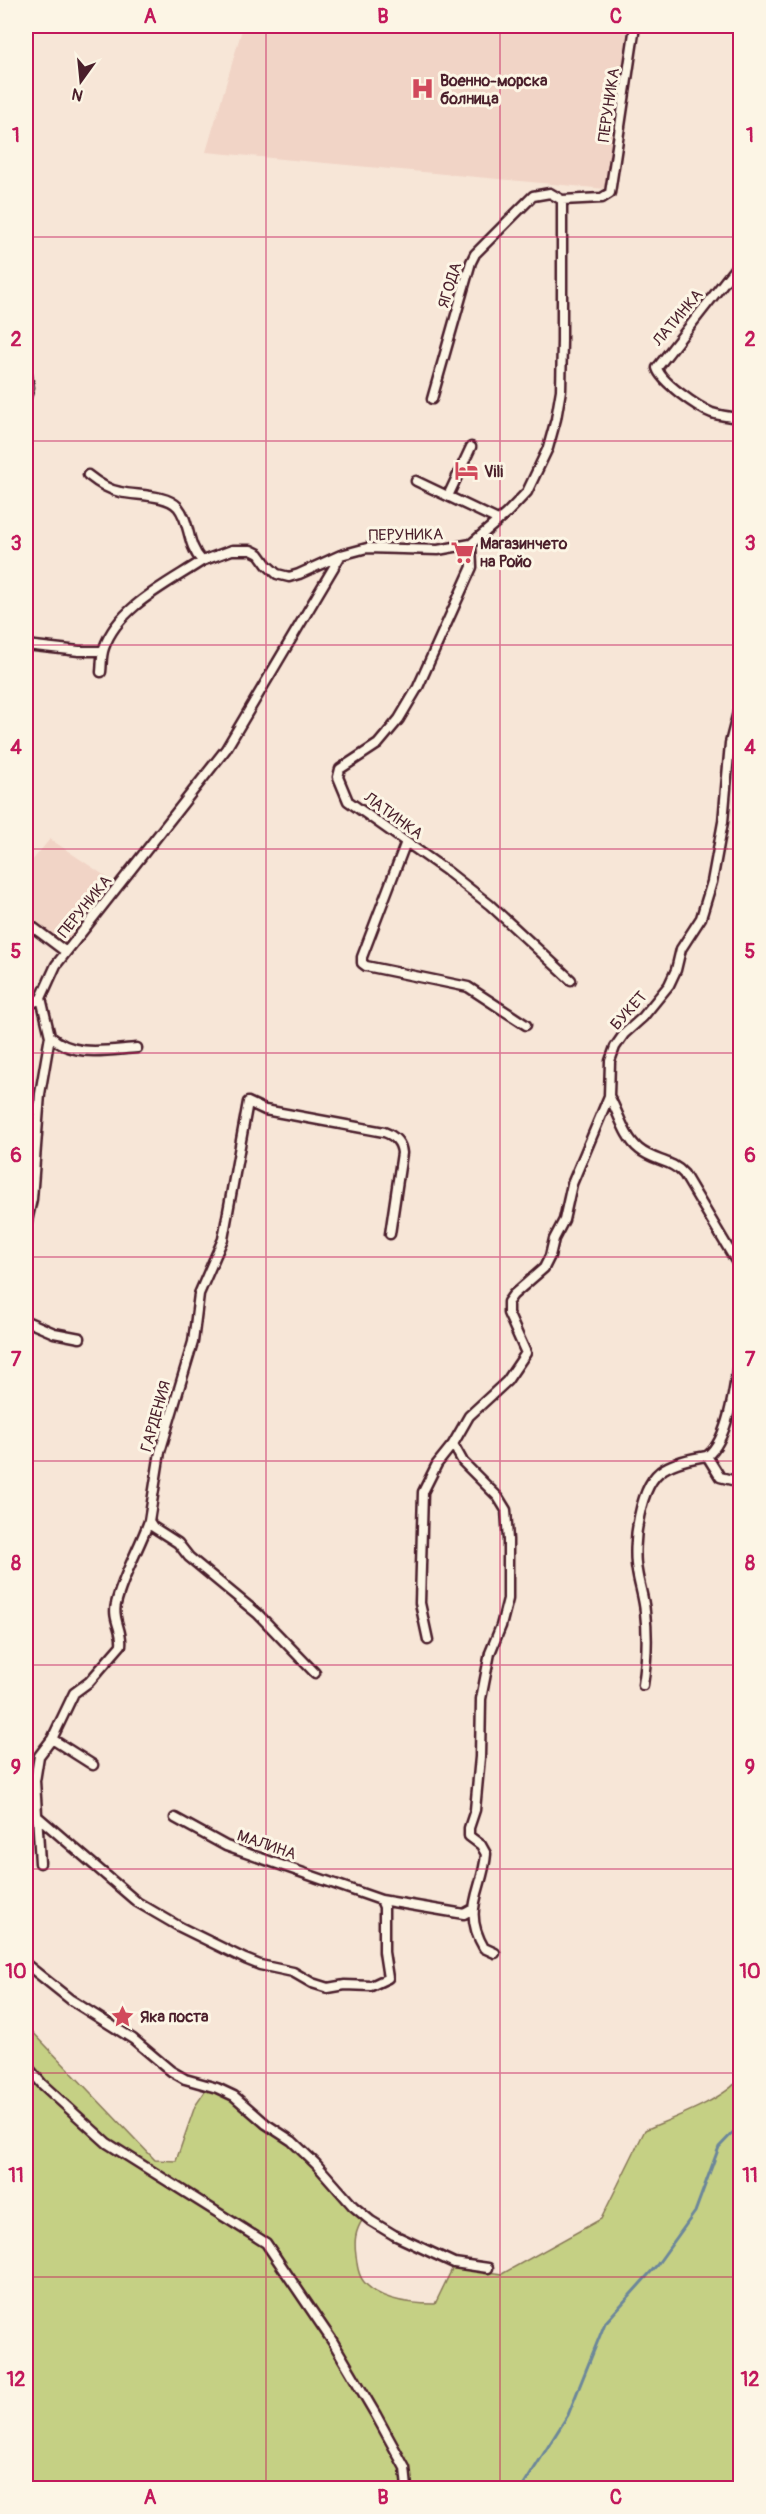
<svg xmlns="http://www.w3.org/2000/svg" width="766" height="2514" font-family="Pangolin,sans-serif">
<rect width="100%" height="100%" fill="#f7e6d7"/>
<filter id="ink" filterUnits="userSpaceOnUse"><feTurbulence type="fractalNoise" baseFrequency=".0167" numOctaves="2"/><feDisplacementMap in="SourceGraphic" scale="12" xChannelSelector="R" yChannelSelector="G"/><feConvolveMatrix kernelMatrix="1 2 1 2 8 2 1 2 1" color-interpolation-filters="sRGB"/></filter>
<g filter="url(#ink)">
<!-- built -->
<path fill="#f1d4c6" d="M243,26H628L606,189L206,152Z
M50,839L120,886L66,952L26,922V868Z"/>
<!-- green -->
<path fill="#c5d084" stroke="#887858" stroke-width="1.5" d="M26,2025L155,2160L176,2161L195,2106L206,2090L231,2097L294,2138L363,2219C355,2231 354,2241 356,2255C357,2264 358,2275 364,2282C380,2301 413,2304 435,2304L453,2267L502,2274L601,2219L645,2130C670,2119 724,2100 740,2078V2488H26Z"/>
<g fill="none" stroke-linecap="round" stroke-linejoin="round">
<!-- stream -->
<path stroke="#6c879a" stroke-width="3" d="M522,2488L568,2415L605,2323L657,2265L695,2212L719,2147L740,2125"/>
<defs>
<path id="street" d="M562,200L602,198L610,193L635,26
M740,262L657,368C661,382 697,407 712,413C721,416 731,417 740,418
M26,369L29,388L26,397
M432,399L471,262L475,254L533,196L550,193L562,200
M88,475C98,483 108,490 120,492C137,496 166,494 178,507C191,523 186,544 202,561L232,550H251L259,554L267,565L277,574L289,577L299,574L341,555L367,548L438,550L471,544L506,514L527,492L548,448L556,419L561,390L562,341V200
M416,481L498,520
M448,496L471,447
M471,544L472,567L418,687L399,719L378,744L340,769L338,777L348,801L447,871L490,905L571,980
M26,645L79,651H103
M101,672C102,664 101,656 104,648C118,607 167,584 202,561
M406,842L362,957V963L366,966L468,987L526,1025
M26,922L66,952
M26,1007L41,998
M50,1036C73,1058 108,1050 137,1048
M609,1096C619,1113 624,1137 639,1149C653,1161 672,1160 684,1174L740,1268
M26,1226L32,1199L40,1094L50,1036L41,998L56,965L226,749L341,555
M26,1321L54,1333L80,1338
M740,1349C736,1377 730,1439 707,1456L720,1477L740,1482
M453,1444L463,1462L498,1497L506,1510L508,1540V1599L501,1626L490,1653L481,1699L480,1757L475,1810L469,1828V1836L481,1845L486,1854C483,1891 461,1909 484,1948L495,1953
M428,1640L420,1603L423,1492L437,1464L453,1444L469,1416L507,1381L526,1353L508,1313V1302L513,1295L544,1268L550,1256L554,1239L564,1220L572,1184L609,1096L610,1061L615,1047L624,1034L643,1017L669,985L676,970L681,949L701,918L712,882L723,822L730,743L740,704
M315,1673L258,1614L189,1557L178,1543L153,1527L149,1521L160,1452L193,1342L199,1294L223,1239L248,1102L265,1110L384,1132C395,1136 401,1142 402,1153L390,1234
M643,1685C647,1660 648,1637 645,1612C644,1598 639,1585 637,1571C632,1546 639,1483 664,1469C677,1461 693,1458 707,1456
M52,1739L93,1765
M37,1816L137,1902L180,1927L245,1959L260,1965L293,1972L312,1983L328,1988L345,1985L371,1986L388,1978L384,1952V1907L381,1900L226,1846L175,1818
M40,1863L35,1781L39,1756L52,1739L74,1693L89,1682L121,1645C123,1631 112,1619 116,1604C123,1575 139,1549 149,1521
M381,1900L464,1914L473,1909
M26,1964L71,2000L133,2039L171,2071L185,2079L217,2088L234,2096L266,2124L292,2141L316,2164L353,2206L371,2221L394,2235L454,2263L488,2268
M26,2065L42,2084L107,2143L266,2243L333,2342L376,2415L405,2468L407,2488"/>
</defs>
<!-- street casing -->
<use href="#street" stroke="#4a1f2b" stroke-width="13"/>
<!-- street -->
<use href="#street" stroke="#fcf5e5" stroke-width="8"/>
</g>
</g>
<!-- grid -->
<path fill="none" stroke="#c2185b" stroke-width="1.5" stroke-opacity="0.55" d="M266,26V2488M500,26V2488M26,237H740M26,441H740M26,645H740M26,849H740M26,1053H740M26,1257H740M26,1461H740M26,1665H740M26,1869H740M26,2073H740M26,2277H740"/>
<!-- icons -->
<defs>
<symbol id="hospital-bare" viewBox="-9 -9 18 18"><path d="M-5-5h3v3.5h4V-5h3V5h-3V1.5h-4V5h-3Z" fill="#d1495b" stroke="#fcf5e5" stroke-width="2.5" paint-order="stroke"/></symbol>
<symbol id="hotel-bare" viewBox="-9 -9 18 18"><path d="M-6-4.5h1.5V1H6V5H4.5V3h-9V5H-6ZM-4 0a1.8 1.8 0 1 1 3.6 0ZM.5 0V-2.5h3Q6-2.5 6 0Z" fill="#d1495b" stroke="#fcf5e5" stroke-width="2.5" paint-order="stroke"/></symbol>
<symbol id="supermarket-bare" viewBox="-9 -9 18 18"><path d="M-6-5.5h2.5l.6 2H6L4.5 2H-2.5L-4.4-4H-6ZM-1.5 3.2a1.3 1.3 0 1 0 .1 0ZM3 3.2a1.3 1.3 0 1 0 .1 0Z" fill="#d1495b" stroke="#fcf5e5" stroke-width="2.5" paint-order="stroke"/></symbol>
<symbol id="sight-bare" viewBox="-9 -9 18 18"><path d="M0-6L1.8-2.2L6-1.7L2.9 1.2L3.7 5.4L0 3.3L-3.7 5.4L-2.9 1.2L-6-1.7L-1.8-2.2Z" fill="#d1495b" stroke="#fcf5e5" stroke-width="2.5" paint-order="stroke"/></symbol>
</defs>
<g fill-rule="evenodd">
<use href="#hospital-bare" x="406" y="72" width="33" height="33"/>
<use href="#hotel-bare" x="450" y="454" width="33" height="33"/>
<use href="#supermarket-bare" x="446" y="536" width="33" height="33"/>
<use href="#sight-bare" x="106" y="2000" width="33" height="33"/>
</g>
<g text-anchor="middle" stroke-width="6" stroke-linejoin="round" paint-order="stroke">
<!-- poi labels -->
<g font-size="16" font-weight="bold" fill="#4a1f2b" stroke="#fcf5e5" text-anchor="start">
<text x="440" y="86">Военно-морска<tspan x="440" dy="18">болница</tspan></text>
<text x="484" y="477">Vili</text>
<text x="480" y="549">Магазинчето<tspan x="480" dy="18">на Ройо</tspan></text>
<text x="140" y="2022">Яка поста</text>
</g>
<!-- street labels -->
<g font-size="16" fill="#4a1f2b" stroke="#fcf5e5">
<text transform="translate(608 105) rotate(-82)" y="6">ПЕРУНИКА</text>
<text transform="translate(449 285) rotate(-73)" y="6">ЯГОДА</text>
<text transform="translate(677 317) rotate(-50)" y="6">ЛАТИНКА</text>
<text transform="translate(406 534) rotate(-1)" y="6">ПЕРУНИКА</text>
<text transform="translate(394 815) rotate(36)" y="6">ЛАТИНКА</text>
<text transform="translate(84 906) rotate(-51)" y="6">ПЕРУНИКА</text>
<text transform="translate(628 1010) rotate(-48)" y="6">БУКЕТ</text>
<text transform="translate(155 1416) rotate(-74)" y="6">ГАРДЕНИЯ</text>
<text transform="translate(267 1844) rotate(19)" y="6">МАЛИНА</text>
</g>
</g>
<!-- margin -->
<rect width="766" height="2514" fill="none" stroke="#fcf5e5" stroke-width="66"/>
<!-- north arrow -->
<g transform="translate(81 81) rotate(195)" stroke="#fcf5e5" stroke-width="4.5" paint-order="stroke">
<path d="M0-4.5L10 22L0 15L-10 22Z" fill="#4a1f2b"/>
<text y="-9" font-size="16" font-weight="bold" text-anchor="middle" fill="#4a1f2b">N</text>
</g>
<rect x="33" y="33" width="700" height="2448" fill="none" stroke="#c2185b" stroke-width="2"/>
<g font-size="20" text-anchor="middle" font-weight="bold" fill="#c2185b">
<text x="150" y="23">A</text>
<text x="383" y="23">B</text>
<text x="616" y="23">C</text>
<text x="16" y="142">1</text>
<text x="750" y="142">1</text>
<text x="16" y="346">2</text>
<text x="750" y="346">2</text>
<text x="16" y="550">3</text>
<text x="750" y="550">3</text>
<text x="16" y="754">4</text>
<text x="750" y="754">4</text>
<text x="16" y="958">5</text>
<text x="750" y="958">5</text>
<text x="16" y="1162">6</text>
<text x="750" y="1162">6</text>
<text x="16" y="1366">7</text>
<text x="750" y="1366">7</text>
<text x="16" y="1570">8</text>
<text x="750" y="1570">8</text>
<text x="16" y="1774">9</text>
<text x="750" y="1774">9</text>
<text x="16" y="1978">10</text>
<text x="750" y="1978">10</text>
<text x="16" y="2182">11</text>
<text x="750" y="2182">11</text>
<text x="16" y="2386">12</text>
<text x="750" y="2386">12</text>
<text x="150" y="2504">A</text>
<text x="383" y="2504">B</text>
<text x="616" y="2504">C</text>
</g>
</svg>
